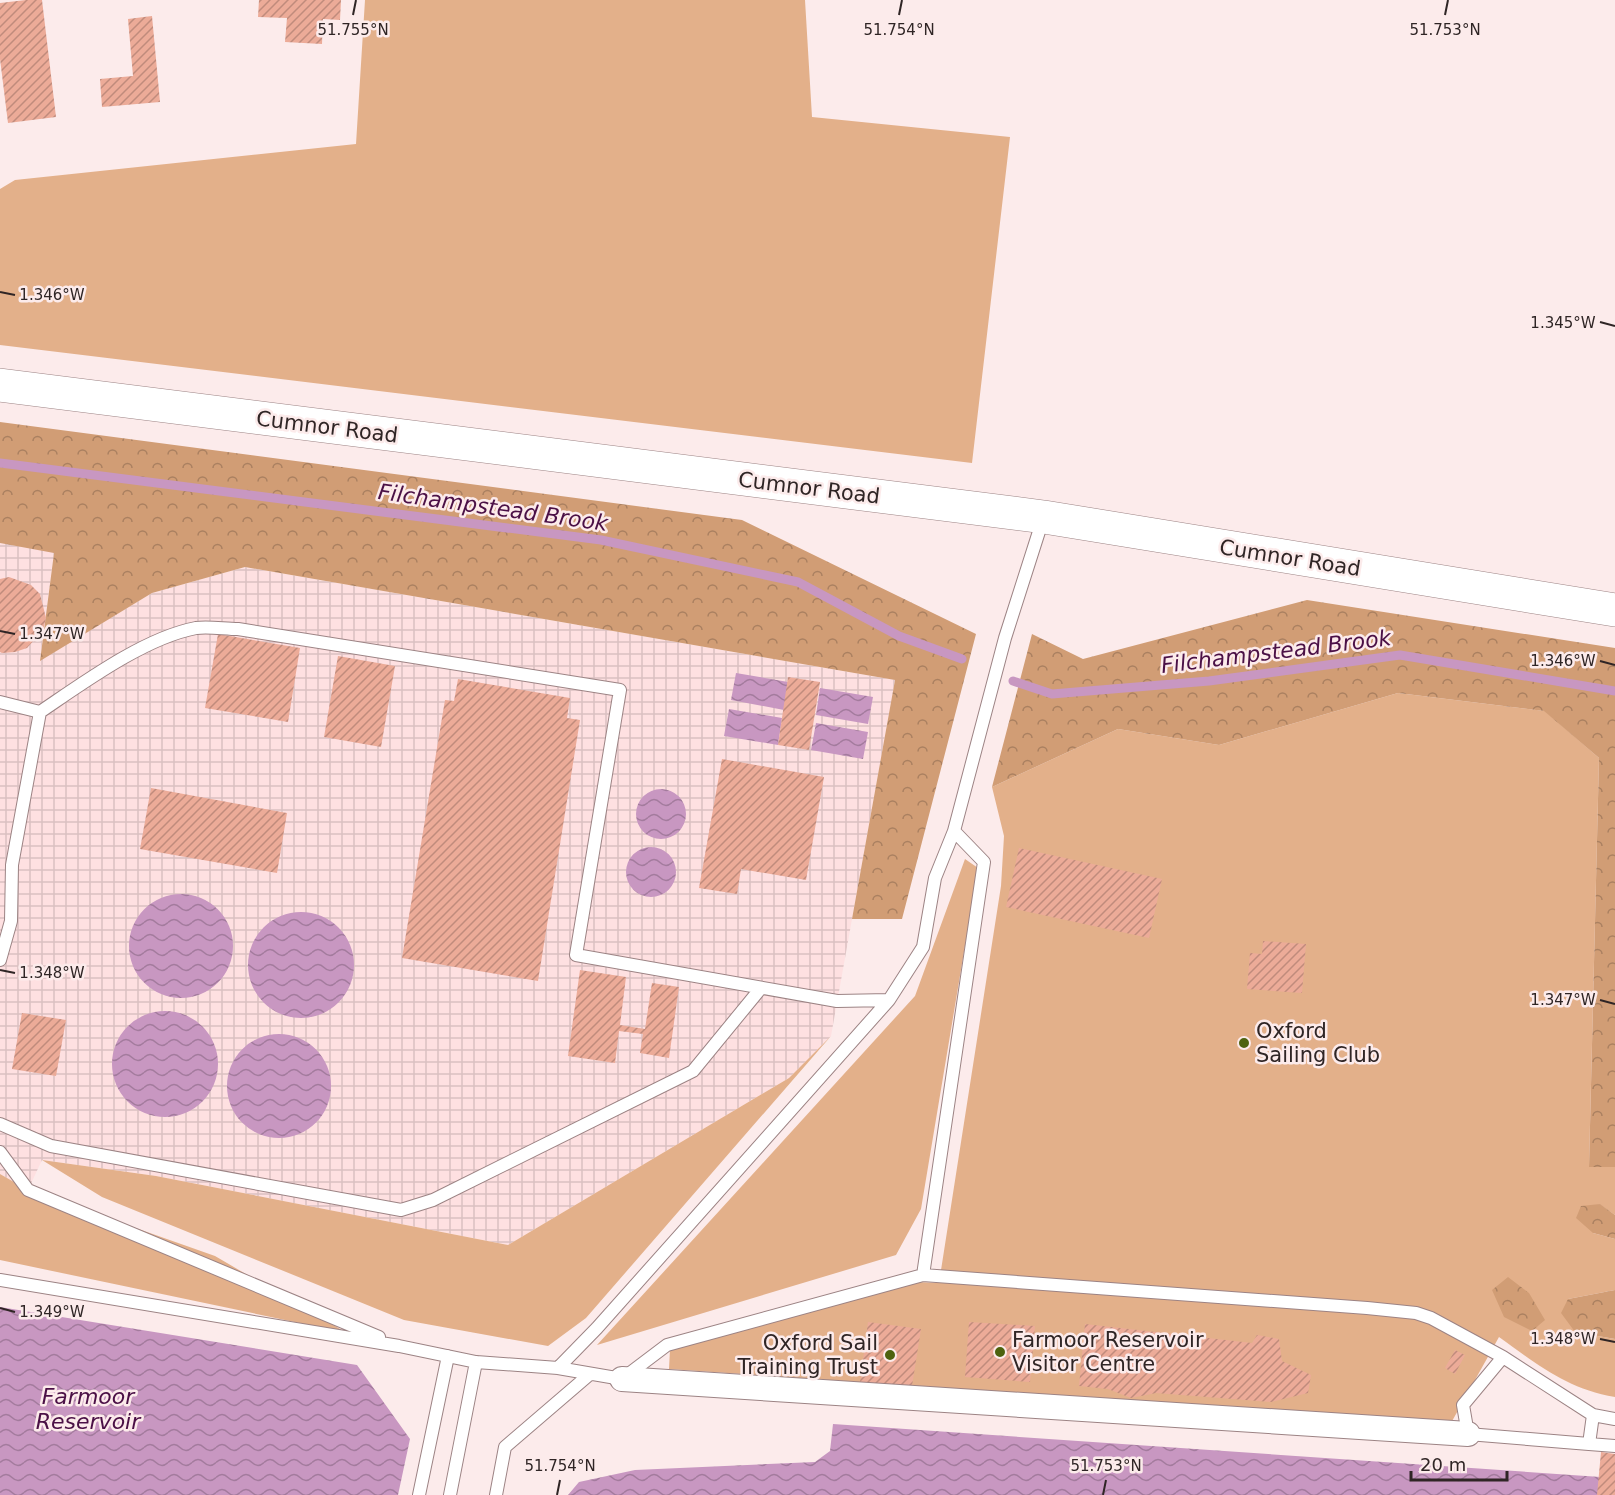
<svg xmlns="http://www.w3.org/2000/svg" width="1615" height="1495" font-family="'DejaVu Sans',sans-serif">
<defs>
<pattern id="industrial-grid" width="8" height="8" patternUnits="userSpaceOnUse" patternTransform="scale(1.5)"><rect width="8" height="8" fill="#fee0e1"/><path d="M0 4h8M4 0v8" fill="none" stroke="#dac0c1"/></pattern>
<pattern id="forest-crowns" width="20" height="18" patternUnits="userSpaceOnUse" patternTransform="scale(1.5)"><rect width="20" height="18" fill="#d19d75"/><path d="M2 6a3 3 0 1 1 6 0M12 15a3 3 0 1 1 6 0" fill="none" stroke="#aa8060"/></pattern>
<pattern id="water-waves" width="16" height="10" patternUnits="userSpaceOnUse" patternTransform="scale(1.5)"><rect width="16" height="10" fill="#c897c1"/><path d="M0 5q4-4 8 0t8 0" fill="none" stroke="#a37b9d"/></pattern>
<pattern id="building-hatch" width="6" height="6" patternUnits="userSpaceOnUse" patternTransform="scale(1.5)"><rect width="6" height="6" fill="#ecab98"/><path d="M-1 1l2-2M0 6l6-6M5 7l2-2" fill="none" stroke="#c08b7c"/></pattern>
</defs>
<rect width="100%" height="100%" fill="#fcebeb"/>
<!-- industrial -->
<path fill="url(#industrial-grid)" d="M0,543L54,552L40,660L152,593L245,567L895,680L831,1036L789,1078L508,1245L156,1176L42,1160L28,1190L0,1174Z"/>
<!-- grass -->
<path fill="#e3b08a" d="M365,0H805L812,117L1010,137L972,463L0,345V189L15,180L356,144Z
M1398,693L1545,711L1599,758L1589,1166L1615,1167V1215L1599,1204L1593,1233L1615,1239V1290L1568,1299L1575,1332L1615,1339V1397C1567,1389 1538,1365 1499,1337L1451,1423L669,1369L670,1349L916,1282L939,1283L1001,886L1004,836L992,787L1118,729L1219,745Z
M965,859L978,868L921,1209L896,1255L597,1345L915,996Z
M831,1036L586,1318L548,1346L404,1320L102,1197L42,1160L156,1176L508,1245L789,1078Z
M0,1174L28,1190L215,1256L347,1333L0,1260Z"/>
<!-- forest -->
<path fill="url(#forest-crowns)" d="M0,422L742,520L976,634L902,919H852L895,680L245,567L152,593L40,661L54,553L0,543Z
M1307,600L1615,648V1167H1589L1599,758L1544,711L1398,693L1219,745L1118,729L992,787L1032,634L1083,659Z
M1600,1204L1615,1215V1239L1593,1233L1576,1218L1581,1206Z
M1508,1277L1529,1293L1545,1320L1532,1331L1504,1317L1492,1290Z
M1615,1290V1339L1575,1332L1561,1313L1568,1299Z"/>
<!-- water -->
<path fill="url(#water-waves)" d="M736,673L788,682L784,710L731,700Z
M820,688L873,697L868,724L816,715Z
M729,709L782,718L778,745L724,736Z
M816,723L868,732L863,759L811,750Z
M636 814a25 25 0 1 1 50 0a25 25 0 1 1-50 0Z
M626 872a25 25 0 1 1 50 0a25 25 0 1 1-50 0Z
M129 946a52 52 0 1 1 104 0a52 52 0 1 1-104 0Z
M248 965a53 53 0 1 1 106 0a53 53 0 1 1-106 0Z
M112 1064a53 53 0 1 1 106 0a53 53 0 1 1-106 0Z
M227 1086a52 52 0 1 1 104 0a52 52 0 1 1-104 0Z
M0,1307L357,1365L410,1439L398,1495H0Z
M833,1424L1615,1478V1495H568L579,1482L635,1470L815,1462L830,1451Z"/>
<g fill="none" stroke-linecap="round" stroke-linejoin="round">
<!-- stream -->
<path stroke="#c897c1" stroke-width="9" d="M0,463L601,540L798,582L899,636L962,659
M1013,681L1052,694L1209,681L1400,655L1615,691"/>
</g>
<!-- building -->
<path fill="url(#building-hatch)" d="M26,0H42L56,117L8,123L0,59V3Z
M259,0H341L340,20L323,19L322,44L285,42L287,18L258,17Z
M152,16L160,102L102,107L100,79L133,76L128,19Z
M9,577L31,585L40,594L46,618L43,630L27,648L15,652L2,653L0,652V579Z
M218,634L300,648L288,722L205,708Z
M338,656L395,666L381,747L324,737Z
M788,677L820,682L809,750L778,745Z
M458,679L570,698L567,718L580,720L538,981L402,958L445,700L454,701Z
M722,759L824,777L806,880L741,869L737,894L699,888Z
M151,788L287,813L277,873L140,849Z
M1019,848L1162,879L1149,938L1006,907Z
M1263,941L1306,944L1302,993L1247,989L1250,953L1262,954Z
M580,970L626,977L620,1025L645,1029L652,983L679,987L669,1058L640,1053L643,1034L619,1031L615,1063L568,1056Z
M22,1013L66,1020L56,1076L12,1069Z
M868,1322L921,1329L912,1386L860,1382Z
M969,1322L1035,1326L1030,1382L965,1377Z
M1085,1324L1252,1343L1257,1335L1279,1339L1282,1361L1311,1375L1308,1393L1271,1402L1156,1393L1131,1398L1108,1389L1079,1386Z
M1455,1350L1465,1355L1455,1374L1445,1368Z
M1601,1452L1615,1454V1495H1597Z"/>
<g fill="none" stroke-linecap="round" stroke-linejoin="round">
<defs>
<path id="lane" d="M0,702L40,712L12,865L11,921L0,960
M40,712C83,683 144,638 196,628C208,626 225,629 238,629L620,690L576,955L837,1001L889,1000L923,947L935,878L954,831L1005,638L1043,519
M0,1124L51,1146L401,1210L433,1200L693,1071L761,988
M0,1152L28,1190L379,1337
M923,1275L984,862L954,831
M0,1280L399,1346L476,1362L558,1368L622,1379L667,1345L923,1275L1367,1308L1416,1313L1431,1318L1503,1357L1593,1415L1615,1419
M1503,1357L1463,1405L1468,1434L1589,1444
M558,1368L597,1328L889,1000
M1593,1415L1589,1444L1615,1446
M419,1495L448,1356
M450,1495L476,1362
M496,1495L505,1447L590,1374"/>
<path id="street" d="M622,1379L1468,1434"/>
<path id="secondary" d="M0,385L1044,517L1615,610"/>
</defs>
<!-- lane casing -->
<use href="#lane" stroke="#9c8384" stroke-width="14"/>
<!-- street casing -->
<use href="#street" stroke="#9c8384" stroke-width="26"/>
<!-- secondary casing -->
<use href="#secondary" stroke="#9c8384" stroke-width="34"/>
<!-- lane -->
<use href="#lane" stroke="#fff" stroke-width="12"/>
<!-- street -->
<use href="#street" stroke="#fff" stroke-width="24"/>
<!-- secondary -->
<use href="#secondary" stroke="#fff" stroke-width="33"/>
</g>
<!-- ticks -->
<path fill="none" stroke="#2f2525" stroke-width="2" d="M353,15L356,0M899,15L902,0M1445,15L1448,0M0,292L15,295M1600,322L1615,326M0,631L15,634M1600,661L1615,665M0,970L15,973M1600,1000L1615,1004M0,1308L15,1312M1600,1339L1615,1342M557,1495L560,1480M1103,1495L1106,1480"/>
<!-- markers -->
<g fill="#4d620e" stroke="#fcebeb" stroke-width="2">
<circle cx="1244" cy="1043" r="6"/>
<circle cx="1000" cy="1352" r="6"/>
<circle cx="890" cy="1355" r="6"/>
</g>
<g text-anchor="middle" stroke-width="5" stroke-linejoin="round" paint-order="stroke">
<!-- street labels -->
<g font-size="21" fill="#2f2525" stroke="#fcebeb">
<text transform="translate(327 427) rotate(7)" y="7">Cumnor Road</text>
<text transform="translate(809 488) rotate(7)" y="7">Cumnor Road</text>
<text transform="translate(1290 558) rotate(9)" y="7">Cumnor Road</text>
</g>
<!-- poi labels -->
<g font-size="21" fill="#2f2525" stroke="#fcebeb" text-anchor="start">
<text x="1256" y="1038">Oxford<tspan x="1256" dy="24">Sailing Club</tspan></text>
<text x="1012" y="1347">Farmoor Reservoir<tspan x="1012" dy="24">Visitor Centre</tspan></text>
<text x="878" y="1350" text-anchor="end">Oxford Sail<tspan x="878" dy="24">Training Trust</tspan></text>
</g>
<!-- water labels -->
<g font-size="22" font-style="italic" fill="#4b1046" stroke="#fcebeb">
<text transform="translate(493 507) rotate(8)" y="8">Filchampstead Brook</text>
<text transform="translate(1276 651) rotate(-7)" y="8">Filchampstead Brook</text>
<text x="88" y="1404">Farmoor<tspan x="88" dy="25">Reservoir</tspan></text>
</g>
</g>
<g font-size="15" text-anchor="middle" fill="#2f2525" stroke="#fcebeb" stroke-width="5" stroke-linejoin="round" paint-order="stroke">
<text x="353" y="35">51.755°N</text>
<text x="899" y="35">51.754°N</text>
<text x="1445" y="35">51.753°N</text>
<text x="52" y="300">1.346°W</text>
<text x="1563" y="328">1.345°W</text>
<text x="52" y="639">1.347°W</text>
<text x="1563" y="666">1.346°W</text>
<text x="52" y="978">1.348°W</text>
<text x="1563" y="1005">1.347°W</text>
<text x="52" y="1317">1.349°W</text>
<text x="1563" y="1344">1.348°W</text>
<text x="560" y="1471">51.754°N</text>
<text x="1106" y="1471">51.753°N</text>
</g>
<!-- scale -->
<path d="M1411 1471v9h96v-9" fill="none" stroke="#2f2525" stroke-width="3"/>
<text x="1420" y="1471" font-size="18" fill="#2f2525" stroke="#fcebeb" stroke-width="4.5" paint-order="stroke">20 m</text>
</svg>
